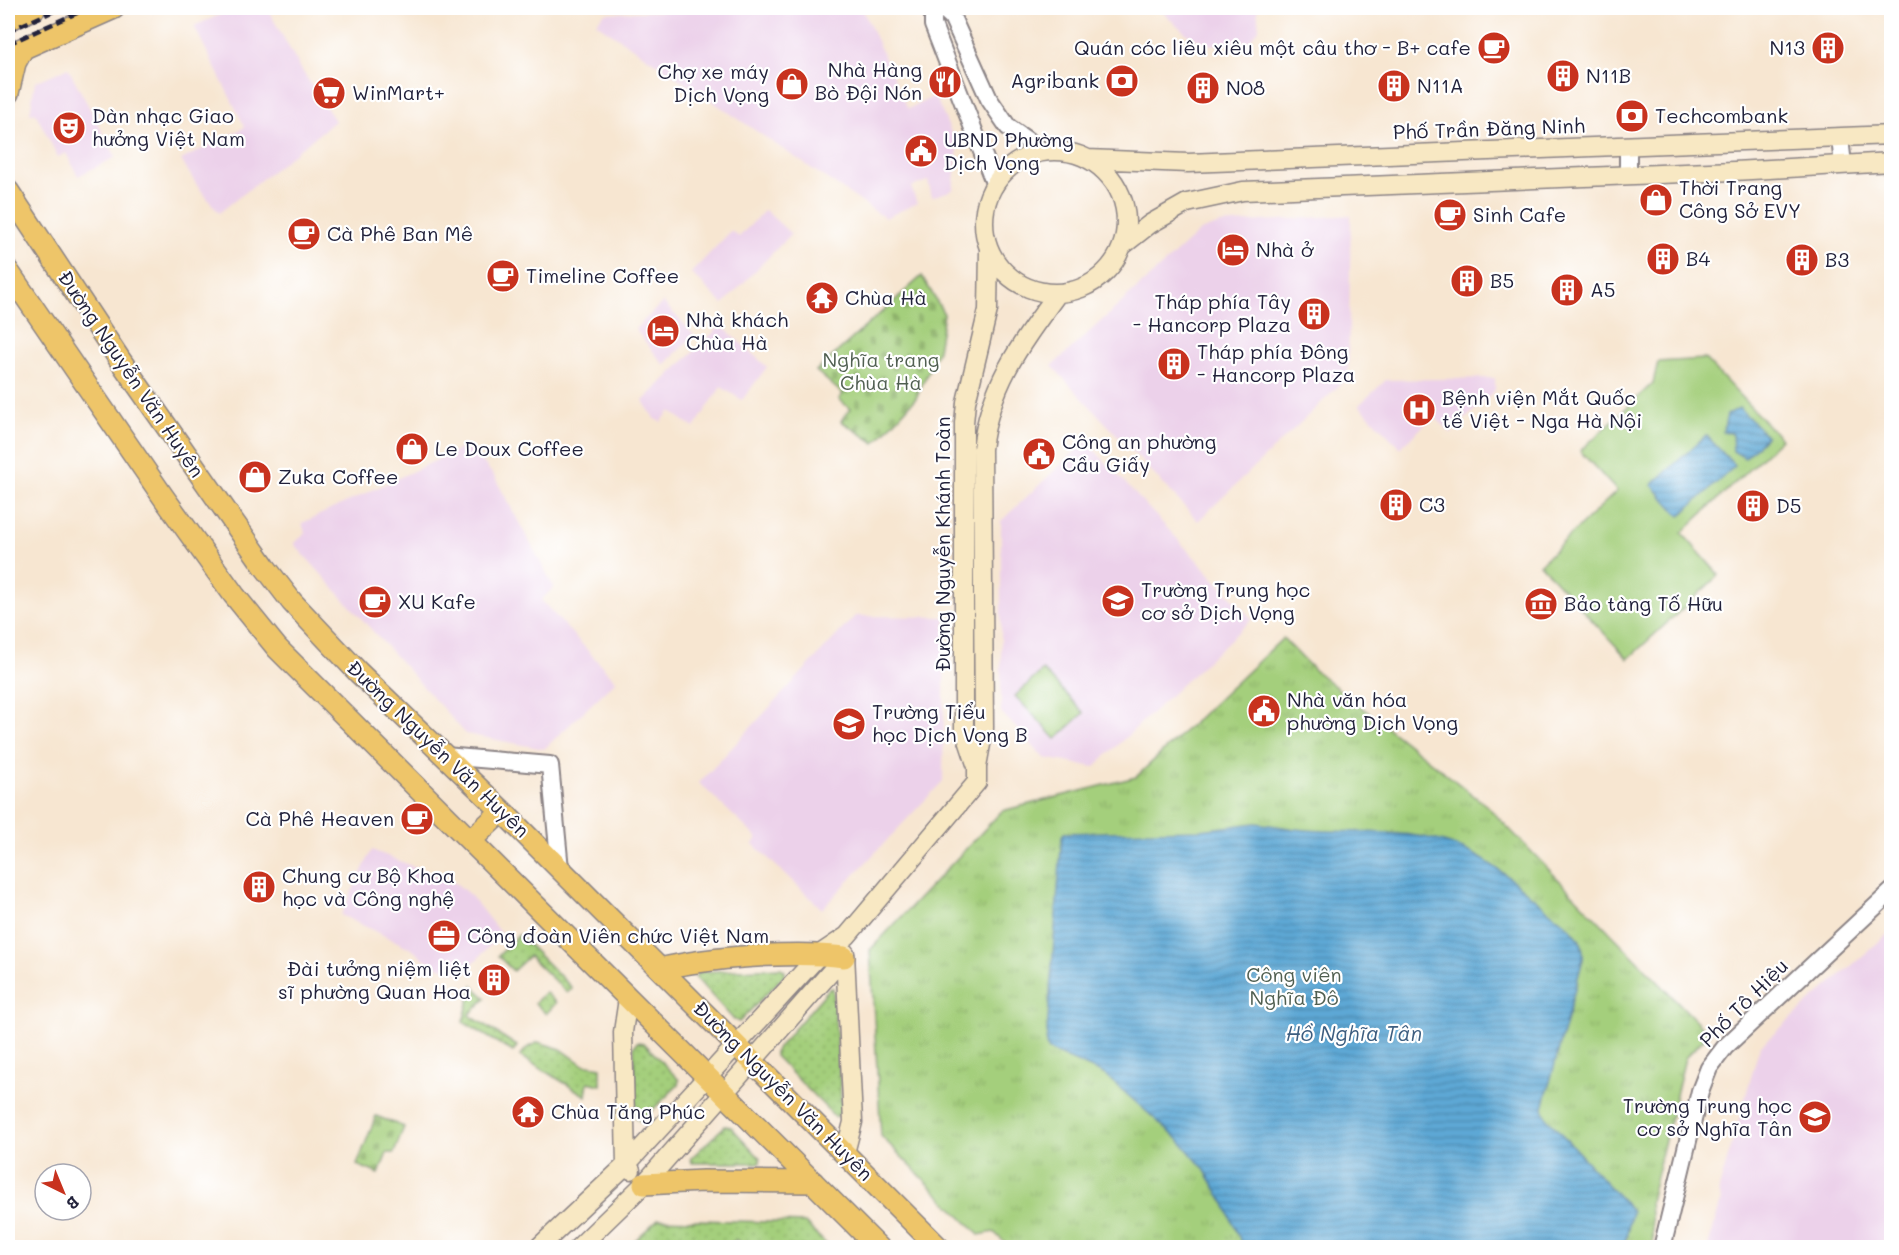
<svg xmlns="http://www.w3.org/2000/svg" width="1899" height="1255" font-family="Mali,sans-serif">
<defs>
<pattern id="grass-dots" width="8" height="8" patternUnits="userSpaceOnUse" patternTransform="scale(1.5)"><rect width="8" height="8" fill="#a4cf7b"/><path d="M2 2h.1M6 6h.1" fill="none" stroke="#8db16b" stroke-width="1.8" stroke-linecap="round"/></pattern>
<pattern id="cemetery-stones" width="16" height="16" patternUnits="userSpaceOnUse" patternTransform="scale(1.5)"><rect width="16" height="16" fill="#a4cf7b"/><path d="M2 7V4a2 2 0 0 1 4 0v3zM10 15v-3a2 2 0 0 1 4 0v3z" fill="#8db16b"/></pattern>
<pattern id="park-tufts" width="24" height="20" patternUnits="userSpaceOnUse" patternTransform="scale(1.5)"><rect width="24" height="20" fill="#a4cf7b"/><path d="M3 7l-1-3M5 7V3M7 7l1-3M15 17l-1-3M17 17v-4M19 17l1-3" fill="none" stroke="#8db16b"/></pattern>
<pattern id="water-rules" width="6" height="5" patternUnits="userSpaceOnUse" patternTransform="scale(1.5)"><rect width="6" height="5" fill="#5da8d5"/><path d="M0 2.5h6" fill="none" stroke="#4c88ae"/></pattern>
</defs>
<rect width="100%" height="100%" fill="#fff"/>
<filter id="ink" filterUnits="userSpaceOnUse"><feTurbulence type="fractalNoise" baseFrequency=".0167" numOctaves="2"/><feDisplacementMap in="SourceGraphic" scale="12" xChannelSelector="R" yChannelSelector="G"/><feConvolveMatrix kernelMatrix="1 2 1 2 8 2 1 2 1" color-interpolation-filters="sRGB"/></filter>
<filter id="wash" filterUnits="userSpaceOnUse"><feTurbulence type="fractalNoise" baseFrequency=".008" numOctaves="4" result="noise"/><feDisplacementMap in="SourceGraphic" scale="24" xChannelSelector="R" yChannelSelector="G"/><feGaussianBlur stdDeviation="1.35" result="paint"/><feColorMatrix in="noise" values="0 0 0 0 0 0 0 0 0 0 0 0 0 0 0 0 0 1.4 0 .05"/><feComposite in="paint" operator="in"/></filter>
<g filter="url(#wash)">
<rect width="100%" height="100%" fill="#f7e6d1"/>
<!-- built -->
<path fill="#ecd1ea" d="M236,8H267L301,69L335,121L219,213L196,184L181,160L245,127L194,26Z
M772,8H862L908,109L935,96L958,148L953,190L932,197L928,181L911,187L917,203L885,218L596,23L605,13Z
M1158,8H1257L1259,29L1249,41L1209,45L1189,36Z
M68,68L116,157L78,176L66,153L58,157L35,112L30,114L35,82Z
M765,210L791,234L723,304L691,273L731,231L739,237Z
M1351,215L1348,377L1198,521L1052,366L1200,231L1220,224Z
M663,302L694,335L664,365L635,329Z
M721,325L767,367L742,400L721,387L694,428L670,411L661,422L654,418L643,401Z
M1495,378V390L1451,433L1434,416L1400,448L1359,405L1386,380Z
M1086,441L1252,619L1094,767L1044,758L1001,712V521Z
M469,445L494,476L554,587L541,600L616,681L544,749L466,734L294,544L305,533L302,523Z
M855,616L945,617L943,781L822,909L753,844L757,838L699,783Z
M372,850L457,884L471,896L501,934L463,974L433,965L410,948L341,915Z
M1891,931V1233L1884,1240L1882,1247H1708L1721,1201L1719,1189L1760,1046Z"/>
<!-- grass -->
<path fill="url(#grass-dots)" stroke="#63785b" stroke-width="1.5" d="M519,935L572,988L567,993L529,956L513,971L498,956Z
M781,968L785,971L784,976L739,1022L733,1019L695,977L698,972Z
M473,986L486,998L469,1015L517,1046L513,1052L463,1022Z
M833,988L842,1111L836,1118L775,1056V1051L829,989Z
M545,992L556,1003L546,1014L535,1003Z
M538,1042L561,1049L582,1064L601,1067V1085L588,1082L586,1096L520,1056L526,1049Z
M637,1042L644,1043L679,1080L678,1085L641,1121L636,1118L634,1047Z
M725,1126L731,1127L760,1158V1163H692L691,1158Z
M658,1219L805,1223L829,1247H746L737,1240L723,1247L689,1244L682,1247L627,1248Z"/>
<!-- cemetery -->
<path fill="url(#cemetery-stones)" stroke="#63785b" stroke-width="1.5" d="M922,276L944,314L938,350L916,398L875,443L841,421L850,409L839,399L843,394L816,371Z
M376,1116L404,1127L394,1153H387L379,1174L357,1165Z"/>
<!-- park -->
<path fill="url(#park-tufts)" stroke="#63785b" stroke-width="1.5" d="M1283,638L1313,669L1487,806L1709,1034L1685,1058L1650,1201L1653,1247H1009L994,1232L979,1235L881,1136L870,950L1002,811L1136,777Z"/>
<!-- pitch -->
<path fill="#a4cf7b" stroke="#63785b" stroke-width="1.5" d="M1705,359L1781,439L1682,533L1719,575L1628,659L1540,564L1617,491L1580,451L1653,383L1658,362Z
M1043,670L1084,713L1056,739L1015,696Z"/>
<!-- water -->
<path fill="url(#water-rules)" stroke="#406588" stroke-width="1.5" d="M1739,408L1767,436L1745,458L1733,451L1732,433L1723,432L1727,415Z
M1706,435L1735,466L1680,516L1652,485Z
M1256,823C1273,825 1289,829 1306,830C1359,834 1413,827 1463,849C1495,863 1522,888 1548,910C1564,923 1586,936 1583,959L1543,1108L1547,1118L1632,1211L1624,1247H1243L1225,1204L1204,1169L1181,1142L1104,1074L1049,1050L1046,1045L1062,836L1064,833L1201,830Z"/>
</g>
<g filter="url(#ink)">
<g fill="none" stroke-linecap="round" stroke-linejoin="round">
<defs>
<path id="tertiary" d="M933,8V25L995,185
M942,8L952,17L989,99L1008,127L1044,152
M1840,138L1843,165
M1628,147V174
M445,756L550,765L560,869
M1662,1248L1700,1091L1709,1068L1725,1047L1892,891"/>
<path id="secondary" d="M984 222a71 71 0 1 1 142 0a71 71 0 1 1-142 0Z
M1087,159L1188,163L1892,135
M1122,246L1150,224L1187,203L1243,191L1734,171L1892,162
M976,764L964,728V423L966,402L988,310L989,250
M845,953L853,1122L845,1153
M628,999L623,1032L626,1165L631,1170
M538,1248L626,1165L820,954L847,936L977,782V766L984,728L982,449C990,384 1020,345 1058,293
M578,1248L644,1184L844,957"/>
<path id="primary" d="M8,20L35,8
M8,55L114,8
M8,93L15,63L22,50
M8,191L120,360L265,567L292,602L358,672L502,811L939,1248
M8,271L164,498L234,595L277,648L879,1248
M471,840L502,811
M660,969C710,957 794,951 844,957
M644,1184L703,1181L813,1182"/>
</defs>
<!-- tertiary casing -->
<use href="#tertiary" stroke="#8c8486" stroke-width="20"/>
<!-- secondary casing -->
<use href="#secondary" stroke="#8c8486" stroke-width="21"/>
<!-- primary casing -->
<use href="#primary" stroke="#8c8486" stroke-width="24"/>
<!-- tertiary -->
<use href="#tertiary" stroke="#fff" stroke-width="16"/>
<!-- secondary -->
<use href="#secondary" stroke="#f8e8c3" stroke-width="18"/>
<!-- primary -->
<use href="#primary" stroke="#eec569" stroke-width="21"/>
<!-- rail -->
<path stroke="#22223b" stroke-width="4.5" stroke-dasharray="9 4.5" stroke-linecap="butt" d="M8,31L61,8
M8,44L88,8"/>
</g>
</g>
<!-- icons -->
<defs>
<symbol id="cafe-disc" viewBox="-11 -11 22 22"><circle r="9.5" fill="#c8321e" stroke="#fff"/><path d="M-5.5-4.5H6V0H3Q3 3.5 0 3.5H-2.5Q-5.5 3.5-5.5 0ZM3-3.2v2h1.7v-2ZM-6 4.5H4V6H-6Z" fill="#fff"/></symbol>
<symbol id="building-disc" viewBox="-11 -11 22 22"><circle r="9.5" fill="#c8321e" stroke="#fff"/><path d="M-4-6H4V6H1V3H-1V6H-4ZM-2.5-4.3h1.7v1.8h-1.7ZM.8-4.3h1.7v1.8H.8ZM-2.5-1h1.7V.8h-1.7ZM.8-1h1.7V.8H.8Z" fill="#fff"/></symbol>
<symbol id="bank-disc" viewBox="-11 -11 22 22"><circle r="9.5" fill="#c8321e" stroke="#fff"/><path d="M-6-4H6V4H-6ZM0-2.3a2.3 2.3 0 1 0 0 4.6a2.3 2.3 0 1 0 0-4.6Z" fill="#fff"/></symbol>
<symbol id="restaurant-disc" viewBox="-11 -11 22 22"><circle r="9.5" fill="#c8321e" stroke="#fff"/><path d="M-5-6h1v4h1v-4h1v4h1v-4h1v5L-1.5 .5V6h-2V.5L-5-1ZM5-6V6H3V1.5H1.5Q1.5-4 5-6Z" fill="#fff"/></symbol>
<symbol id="shop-disc" viewBox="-11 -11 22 22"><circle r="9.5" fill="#c8321e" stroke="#fff"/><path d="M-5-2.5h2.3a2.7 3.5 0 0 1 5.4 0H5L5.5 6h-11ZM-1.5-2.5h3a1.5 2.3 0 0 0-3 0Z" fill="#fff"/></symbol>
<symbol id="supermarket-disc" viewBox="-11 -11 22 22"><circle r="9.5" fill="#c8321e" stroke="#fff"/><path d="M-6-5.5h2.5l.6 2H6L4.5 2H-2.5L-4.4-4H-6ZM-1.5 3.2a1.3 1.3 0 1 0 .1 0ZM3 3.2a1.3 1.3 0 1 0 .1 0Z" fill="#fff"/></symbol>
<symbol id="theatre-disc" viewBox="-11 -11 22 22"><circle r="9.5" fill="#c8321e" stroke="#fff"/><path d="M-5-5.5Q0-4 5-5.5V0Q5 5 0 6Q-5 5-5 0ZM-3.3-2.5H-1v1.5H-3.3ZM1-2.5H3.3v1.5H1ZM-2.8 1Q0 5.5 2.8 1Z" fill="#fff"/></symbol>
<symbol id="civic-disc" viewBox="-11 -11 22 22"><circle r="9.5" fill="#c8321e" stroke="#fff"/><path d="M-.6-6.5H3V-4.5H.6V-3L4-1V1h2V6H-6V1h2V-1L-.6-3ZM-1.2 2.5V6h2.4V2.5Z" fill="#fff"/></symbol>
<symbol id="hotel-disc" viewBox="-11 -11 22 22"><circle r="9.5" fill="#c8321e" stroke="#fff"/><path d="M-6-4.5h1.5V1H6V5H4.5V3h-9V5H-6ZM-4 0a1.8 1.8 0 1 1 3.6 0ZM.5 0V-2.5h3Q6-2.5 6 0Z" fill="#fff"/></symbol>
<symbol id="temple-disc" viewBox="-11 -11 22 22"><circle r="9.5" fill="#c8321e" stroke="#fff"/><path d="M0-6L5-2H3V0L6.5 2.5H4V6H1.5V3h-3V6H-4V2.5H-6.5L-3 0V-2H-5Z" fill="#fff"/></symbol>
<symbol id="hospital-disc" viewBox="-11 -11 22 22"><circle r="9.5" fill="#c8321e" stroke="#fff"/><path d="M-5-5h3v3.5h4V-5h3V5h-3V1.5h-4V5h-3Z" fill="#fff"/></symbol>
<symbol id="school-disc" viewBox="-11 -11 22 22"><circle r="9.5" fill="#c8321e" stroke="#fff"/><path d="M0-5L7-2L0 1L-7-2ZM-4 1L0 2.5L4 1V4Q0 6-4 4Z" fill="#fff"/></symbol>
<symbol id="museum-disc" viewBox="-11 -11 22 22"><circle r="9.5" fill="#c8321e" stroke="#fff"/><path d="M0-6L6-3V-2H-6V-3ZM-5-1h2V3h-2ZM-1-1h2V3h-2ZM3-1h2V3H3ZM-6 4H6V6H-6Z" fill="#fff"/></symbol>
<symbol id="office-disc" viewBox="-11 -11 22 22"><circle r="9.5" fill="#c8321e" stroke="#fff"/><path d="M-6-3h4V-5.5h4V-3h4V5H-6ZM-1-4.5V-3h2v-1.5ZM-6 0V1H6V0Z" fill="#fff"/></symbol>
</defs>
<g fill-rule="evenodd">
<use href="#cafe-disc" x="1475" y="29" width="38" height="38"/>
<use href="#building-disc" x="1809" y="29" width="38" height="38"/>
<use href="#building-disc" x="1544" y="57" width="38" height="38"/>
<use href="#bank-disc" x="1103" y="62" width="38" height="38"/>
<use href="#restaurant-disc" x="926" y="63" width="38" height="38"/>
<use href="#shop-disc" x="773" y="65" width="38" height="38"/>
<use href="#building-disc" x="1375" y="67" width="38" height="38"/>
<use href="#building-disc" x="1184" y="69" width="38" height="38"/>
<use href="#supermarket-disc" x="310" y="74" width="38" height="38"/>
<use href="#bank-disc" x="1613" y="97" width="38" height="38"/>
<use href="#theatre-disc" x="50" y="109" width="38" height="38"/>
<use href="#civic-disc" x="902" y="132" width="38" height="38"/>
<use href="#shop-disc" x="1637" y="181" width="38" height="38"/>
<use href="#cafe-disc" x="1431" y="196" width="38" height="38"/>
<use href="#cafe-disc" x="285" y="215" width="38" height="38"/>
<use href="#hotel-disc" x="1214" y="231" width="38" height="38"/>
<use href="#building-disc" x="1644" y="240" width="38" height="38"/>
<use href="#building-disc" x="1783" y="241" width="38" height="38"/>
<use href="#cafe-disc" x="484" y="257" width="38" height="38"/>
<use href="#building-disc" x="1448" y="262" width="38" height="38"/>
<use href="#building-disc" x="1548" y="271" width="38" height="38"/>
<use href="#temple-disc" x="803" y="279" width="38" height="38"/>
<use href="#building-disc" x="1295" y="295" width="38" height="38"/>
<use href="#hotel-disc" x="644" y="312" width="38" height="38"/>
<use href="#building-disc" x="1155" y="345" width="38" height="38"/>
<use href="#hospital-disc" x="1400" y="391" width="38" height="38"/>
<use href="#shop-disc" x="393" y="430" width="38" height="38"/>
<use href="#civic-disc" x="1020" y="435" width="38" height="38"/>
<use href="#shop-disc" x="236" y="458" width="38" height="38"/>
<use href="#building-disc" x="1377" y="486" width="38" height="38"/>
<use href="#building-disc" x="1734" y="487" width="38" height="38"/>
<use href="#school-disc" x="1099" y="582" width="38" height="38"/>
<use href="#cafe-disc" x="356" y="583" width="38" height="38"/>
<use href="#museum-disc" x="1522" y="585" width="38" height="38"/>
<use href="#civic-disc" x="1245" y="692" width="38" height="38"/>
<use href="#school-disc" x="830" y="705" width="38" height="38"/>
<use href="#cafe-disc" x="398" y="800" width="38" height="38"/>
<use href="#building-disc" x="240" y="868" width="38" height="38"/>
<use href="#office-disc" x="425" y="917" width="38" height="38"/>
<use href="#building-disc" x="475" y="961" width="38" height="38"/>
<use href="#temple-disc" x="509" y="1093" width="38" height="38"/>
<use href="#school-disc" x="1796" y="1098" width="38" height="38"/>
</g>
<g text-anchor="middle" stroke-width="4.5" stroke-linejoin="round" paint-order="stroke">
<!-- poi labels -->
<g font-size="20" fill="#22223b" stroke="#fff" text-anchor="start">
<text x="1471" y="55" text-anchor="end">Quán cóc liêu xiêu một câu thơ - B+ cafe</text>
<text x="1805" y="55" text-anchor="end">N13</text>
<text x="922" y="77" text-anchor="end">Nhà Hàng<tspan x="922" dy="23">Bò Đội Nón</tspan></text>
<text x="769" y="79" text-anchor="end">Chợ xe máy<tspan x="769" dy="23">Dịch Vọng</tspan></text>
<text x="1586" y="83">N11B</text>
<text x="1099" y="88" text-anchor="end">Agribank</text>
<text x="1417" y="93">N11A</text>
<text x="1226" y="95">N08</text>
<text x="352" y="100">WinMart+</text>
<text x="92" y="123">Dàn nhạc Giao<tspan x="92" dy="23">hưởng Việt Nam</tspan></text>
<text x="1655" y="123">Techcombank</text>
<text x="944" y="147">UBND Phường<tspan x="944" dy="23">Dịch Vọng</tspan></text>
<text x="1679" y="195">Thời Trang<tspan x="1679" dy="23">Công Sở EVY</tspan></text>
<text x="1473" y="222">Sinh Cafe</text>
<text x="327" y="241">Cà Phê Ban Mê</text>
<text x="1256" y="257">Nhà ở</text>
<text x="1686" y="266">B4</text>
<text x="1825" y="267">B3</text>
<text x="526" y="283">Timeline Coffee</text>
<text x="1490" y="288">B5</text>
<text x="1590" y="297">A5</text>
<text x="845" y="305">Chùa Hà</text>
<text x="1291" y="309" text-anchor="end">Tháp phía Tây<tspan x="1291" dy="23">- Hancorp Plaza</tspan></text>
<text x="686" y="327">Nhà khách<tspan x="686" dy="23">Chùa Hà</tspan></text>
<text x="1197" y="359">Tháp phía Đông<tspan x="1197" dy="23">- Hancorp Plaza</tspan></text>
<text x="1442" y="405">Bệnh viện Mắt Quốc<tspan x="1442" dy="23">tế Việt - Nga Hà Nội</tspan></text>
<text x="1062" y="449">Công an phường<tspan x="1062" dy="23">Cầu Giấy</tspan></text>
<text x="435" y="456">Le Doux Coffee</text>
<text x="278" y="484">Zuka Coffee</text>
<text x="1419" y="512">C3</text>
<text x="1776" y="513">D5</text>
<text x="1141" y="597">Trường Trung học<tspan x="1141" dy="23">cơ sở Dịch Vọng</tspan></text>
<text x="398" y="609">XU Kafe</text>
<text x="1564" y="611">Bảo tàng Tố Hữu</text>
<text x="1287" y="707">Nhà văn hóa<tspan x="1287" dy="23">phường Dịch Vọng</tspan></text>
<text x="872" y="719">Trường Tiểu<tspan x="872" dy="23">học Dịch Vọng B</tspan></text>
<text x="394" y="826" text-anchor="end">Cà Phê Heaven</text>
<text x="282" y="883">Chung cư Bộ Khoa<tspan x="282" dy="23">học và Công nghệ</tspan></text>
<text x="467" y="943">Công đoàn Viên chức Việt Nam</text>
<text x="471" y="976" text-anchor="end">Đài tưởng niệm liệt<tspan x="471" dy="23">sĩ phường Quan Hoa</tspan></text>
<text x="1792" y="1113" text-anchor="end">Trường Trung học<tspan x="1792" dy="23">cơ sở Nghĩa Tân</tspan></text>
<text x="551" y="1119">Chùa Tăng Phúc</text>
</g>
<!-- street labels -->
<g font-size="20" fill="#22223b" stroke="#fff">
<text transform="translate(1489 129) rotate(-2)" y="7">Phố Trần Đăng Ninh</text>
<text transform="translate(131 374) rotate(56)" y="7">Đường Nguyễn Văn Huyên</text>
<text transform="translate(943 544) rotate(-90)" y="7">Đường Nguyễn Khánh Toàn</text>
<text transform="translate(438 749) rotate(44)" y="7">Đường Nguyễn Văn Huyên</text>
<text transform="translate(1744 1003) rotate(-45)" y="7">Phố Tô Hiệu</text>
<text transform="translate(783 1091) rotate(45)" y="7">Đường Nguyễn Văn Huyên</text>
</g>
<!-- park labels -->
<g font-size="20" fill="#505f51" stroke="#fff">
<text x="881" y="367">Nghĩa trang<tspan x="881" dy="23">Chùa Hà</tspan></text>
<text x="1294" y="982">Công viên<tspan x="1294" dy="23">Nghĩa Đô</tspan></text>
</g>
<!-- water labels -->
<g font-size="21" font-style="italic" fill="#3d5e80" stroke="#fff">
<text x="1354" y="1041">Hồ Nghĩa Tân</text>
</g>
</g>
<!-- margin -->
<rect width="1899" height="1255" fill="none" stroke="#fff" stroke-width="30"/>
<!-- north arrow -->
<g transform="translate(63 1192) rotate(137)"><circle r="28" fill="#ffffff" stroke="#a7a7b1" stroke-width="1.5"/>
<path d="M0-4.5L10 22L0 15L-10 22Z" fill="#c8321e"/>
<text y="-9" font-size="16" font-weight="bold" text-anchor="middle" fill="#22223b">B</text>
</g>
</svg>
